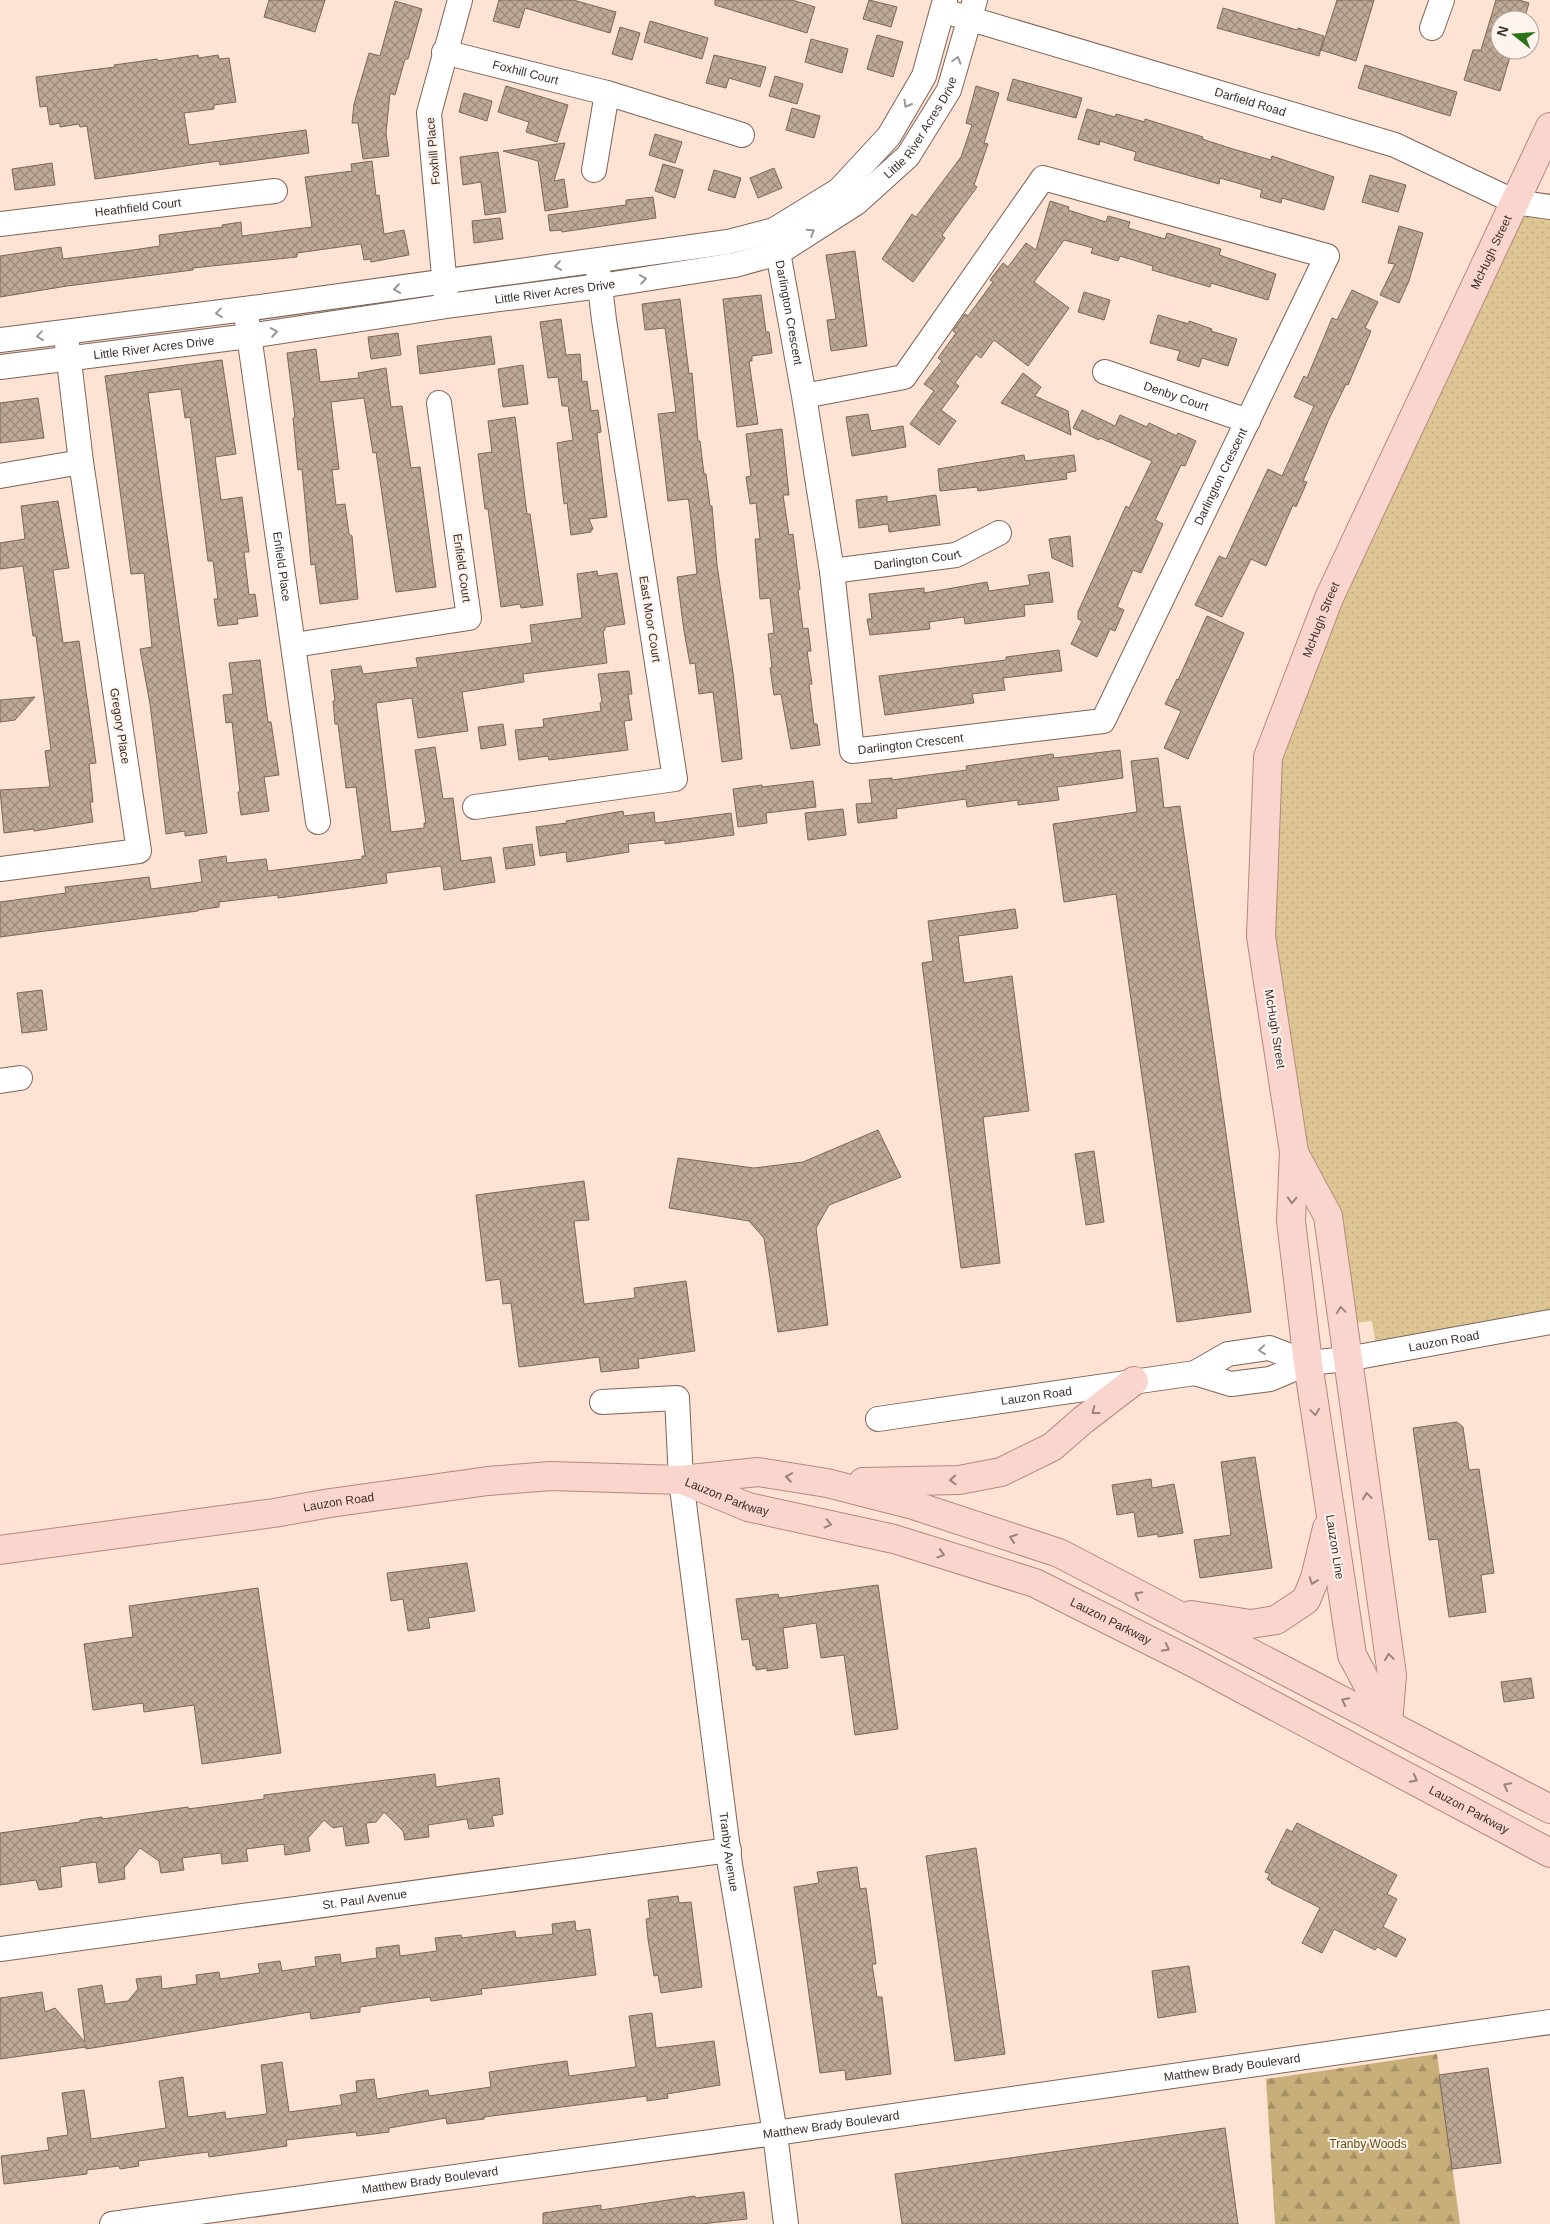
<svg xmlns="http://www.w3.org/2000/svg" width="1550" height="2224" font-family="Helvetica,sans-serif">
<defs>
<pattern id="green-dots" width="8" height="8" patternUnits="userSpaceOnUse" patternTransform="scale(1.25)"><rect width="8" height="8" fill="#dec694"/><path d="M2 2h.1M6 6h.1" fill="none" stroke="#bfaa80" stroke-width="1.8" stroke-linecap="round"/></pattern>
<pattern id="forest-firs" width="22" height="20" patternUnits="userSpaceOnUse" patternTransform="scale(1.25)"><rect width="22" height="20" fill="#c8af7a"/><path d="M5 1l3.5 6h-7zM16 11l3.5 6h-7z" fill="#a38f64"/></pattern>
<pattern id="building-cross-hatch" width="8" height="8" patternUnits="userSpaceOnUse" patternTransform="scale(1.25)"><rect width="8" height="8" fill="#bda995"/><path d="M0 0l8 8M0 8l8-8" fill="none" stroke="#9b8a7a"/></pattern>
</defs>
<rect width="100%" height="100%" fill="#fee2d4"/>
<!-- green -->
<path fill="url(#green-dots)" d="M1515,202L1550,217V1322L1377,1353L1372,1321L1343,1324L1328,1216L1294,1152L1261,936L1268,757Z"/>
<!-- forest -->
<path fill="url(#forest-firs)" d="M1437,2054L1460,2224H1275L1266,2079Z"/>
<!-- building -->
<path fill="url(#building-cross-hatch)" stroke="#7a6755" d="M269,0H325L315,32L264,17Z
M499,0H573L616,12L610,33L525,8L519,28L493,21Z
M715,0H792L815,7L807,33L715,5Z
M869,0L897,7L891,27L863,19Z
M1337,0H1374L1356,61L1321,50Z
M1496,0H1519L1529,3L1524,20H1500V50H1512L1500,91L1464,80L1473,50H1481Z
M395,1L422,9L408,59H405L395,95L390,93L386,133L389,156L363,159L358,123H352L354,104L369,53L380,56Z
M1223,8L1297,30L1298,28L1324,36L1319,56L1217,28Z
M650,21L708,38L702,59L644,42Z
M620,27L640,33L632,60L612,54Z
M877,35L903,42L893,77L867,69Z
M811,39L848,49L842,73L805,62Z
M198,55L199,58L218,55L219,59L229,58L236,102L214,105V109L184,113L189,145L306,130L309,153L220,165L219,161L95,179L87,126L80,127L79,124L60,127V123L50,125L47,106L40,107L36,77L115,67L114,65L157,59L158,61Z
M714,55L766,67L760,87L729,78L726,88L706,83Z
M1365,65L1457,92L1450,116L1358,88Z
M775,76L803,84L797,104L769,96Z
M1013,79L1082,98L1076,118L1007,100Z
M506,86L568,105L557,142L526,132L529,122L498,112Z
M976,86L999,93L984,143L988,144L974,185L977,187L942,235L945,238L913,282L882,259L912,214L916,217L961,157L972,125L966,123Z
M464,93L492,101L487,121L459,112Z
M792,108L820,116L814,138L786,130Z
M1087,109L1115,117L1116,114L1145,122V119L1203,137L1202,139L1233,149L1271,160L1272,156L1334,177L1324,210L1282,198L1281,203L1260,197L1262,190L1220,178L1219,184L1134,160L1136,152L1100,141L1099,145L1078,139Z
M655,134L682,142L675,163L649,155Z
M565,143L554,181L564,179L568,207L545,211L538,161L503,151Z
M498,152L506,212L485,215L481,182L463,185L460,157Z
M372,161L376,196L379,195L384,234L404,230L409,255L371,262L370,259L364,260L361,244L297,253V257L193,268V270L67,286L0,297V256L61,247L63,259L133,250L160,246L159,235L223,227L222,225L241,222L242,236L312,227L305,177L352,171L351,164Z
M52,163L55,185L15,190L12,169Z
M663,164L683,170L675,198L655,191Z
M774,168L782,188L758,198L750,178Z
M714,170L741,178L735,198L708,190Z
M1370,175L1406,185L1398,212L1362,202Z
M653,197L656,218L562,232L561,230L550,231L548,215L626,205V200Z
M1050,201L1069,207L1068,210L1106,222L1108,216L1130,222L1128,228L1165,239L1167,233L1221,249L1219,255L1276,274L1268,300L1211,283L1210,287L1152,270L1153,266L1120,256L1118,261L1091,253L1093,248L1064,240L1034,282L1069,308L1028,366L994,340L981,358L976,354L955,383L959,386L941,410L956,421L939,445L910,424L934,391L924,384L942,361L938,358L956,333L953,331L965,314L968,316L993,282L990,280L1003,263L1008,267L1026,243L1036,250Z
M500,218L503,239L474,243L472,221Z
M1399,226L1423,233L1409,281L1399,303L1380,295L1395,264L1388,263Z
M855,251L867,346L831,351L827,320L836,319L826,255Z
M1352,290L1378,302L1365,328L1371,331L1348,385L1346,384L1329,419L1303,481L1307,482L1296,507L1293,505L1266,566L1251,559L1222,617L1195,605L1219,556L1226,559L1268,469L1282,476L1314,406L1294,397L1304,376L1307,378L1332,318L1337,320Z
M1084,292L1110,300L1104,320L1078,312Z
M761,295L766,332H769L772,353L752,356V361H749L758,424L737,427L723,299Z
M680,299L689,374L692,373L698,441H700L704,474H706L710,506H712L717,565L733,673L739,726L742,759L722,762L713,692L699,694L695,663L690,664L684,631L677,577L697,574L689,502L688,499L668,501L658,414L676,412L665,328L645,330L642,304Z
M1158,315L1189,324V321L1212,329L1211,331L1237,339L1228,366L1202,358L1199,367L1177,360L1180,351L1150,343Z
M561,319L566,355L580,354L582,382L587,381L591,411L598,410L601,432L597,433L607,517L589,519L593,529L591,530V532L571,535L567,503L564,504L557,443L573,440L568,406H562L558,377L548,378L540,322Z
M398,333L401,355L371,359L368,337Z
M491,336L495,364L420,374L417,346Z
M316,349L320,382L359,378L358,373L386,368L391,407L402,406L411,468L420,467L436,587L396,592L376,452L373,453L364,398L331,402L339,469L332,470L336,505L345,504L349,534L352,536L358,599L320,604L315,564L311,565L302,469L298,470L293,418L295,417L287,353Z
M222,360L236,454L215,457L221,500L242,497L249,552H244L249,595L255,594L258,616L237,619L238,624L218,626L214,599H218L213,561H208L190,417L185,418L181,389L148,393L207,833L185,836V831L166,834L150,704L140,649L152,647L144,573L131,574L105,376Z
M523,365L528,404L503,407L498,369Z
M1023,373L1041,387L1035,396L1068,411L1071,435L1001,403Z
M38,398L44,438L0,443V403Z
M1082,410L1115,426L1120,415L1147,427L1149,423L1177,436L1178,433L1196,441L1185,466L1181,465L1155,520L1163,524L1141,573L1133,570L1117,607L1124,610L1115,631L1110,629L1097,657L1071,644L1082,621L1078,619V612L1126,506L1129,508L1152,461L1100,438L1099,440L1073,428Z
M868,414L871,431L903,426L906,447L852,456L846,417Z
M515,417L527,514H530L543,605L521,608L520,604L501,607L488,509H485L478,454L492,452L488,421Z
M782,429L789,495H783L789,535L793,534L797,567L800,589L798,590L803,629L808,628L811,651H807L812,684H809L814,724H817L820,745L791,749L781,694L774,695L770,668L772,667L768,634L774,633L770,598L760,599L755,539H760L756,503L750,504L746,477L751,476L746,434Z
M1024,455L1025,461L1074,455L1076,471L1066,473L1067,479L978,491L977,487L940,491L938,469Z
M936,495L940,525L889,532L888,524L859,528L856,500L887,496V502Z
M58,501L69,568L53,570L63,643L79,641L96,763L89,764L93,802H90L93,822L34,831V829L4,833L0,790L50,787L45,751L51,750L36,636H33L23,566L0,569V543L25,539L21,506Z
M1070,536L1073,567L1052,558L1049,539Z
M597,571L598,576L617,573L625,624L605,627V630L603,631L607,663L523,674L524,682L462,692L468,731L418,738L412,698L376,703L391,832L424,828V823H426L415,750L435,747L443,799L453,798L461,861L491,857L495,882L444,890L441,866L386,873L387,883L278,898V895L219,902V907L198,910V911L0,937V902L66,893L65,887L149,877L151,889L202,882L199,860L226,856L227,863L266,859L268,871L362,859V856H365L356,787L346,788L338,724H335L333,701H335L331,670L361,666L363,674L418,667L416,658L532,643L530,625L582,618L577,574Z
M1049,572L1053,602L1024,605L1025,616L965,624L964,617L929,622L930,629L870,635L867,619H872L869,594L924,588V593L987,582L989,591L1030,585L1028,575Z
M1207,616L1244,633L1188,759L1164,748L1181,711L1165,704L1177,679L1178,680Z
M1059,650L1062,671L1003,678L1005,690L972,694L974,703L885,715L879,676L1006,660V657Z
M260,660L268,722H271L279,775L264,777L269,811L241,815L238,792H240L232,722L226,723L223,695L233,694L229,663Z
M629,671L632,694H628L632,720L624,721L628,750L549,760L548,756L519,760L515,730L544,727L543,719L601,711L600,703L602,702L598,674Z
M35,697L15,720L0,722V700Z
M503,724L506,745L481,749L478,727Z
M1120,750L1123,778L1057,787L1059,800L1018,805V800L967,807L966,799L896,809L897,818L858,823L856,804L872,803L869,780L892,778V780L936,774L967,770L966,766L1053,754L1054,758Z
M1158,758L1164,808L1180,806L1251,1312L1177,1322L1116,894L1064,902L1053,824L1137,812L1131,761Z
M813,781L816,807L766,813L767,823L738,827L733,789L762,785V787Z
M843,809L846,835L808,840L805,813Z
M623,811L624,816L654,812L655,823L731,813L734,835L665,844V840L628,844L629,852L567,862L566,852L540,856L536,827L567,823L566,821Z
M532,844L535,865L506,869L503,848Z
M1015,909L1018,928L958,936L964,983L1012,976L1029,1111L983,1117L1000,1263L961,1268L922,963L933,961L928,921Z
M42,990L47,1030L22,1033L17,993Z
M878,1130L901,1177L829,1205L816,1228L828,1325L778,1332L764,1238L749,1221L669,1208L678,1158L754,1168L803,1162Z
M1094,1151L1104,1222L1086,1225L1075,1154Z
M584,1181L589,1220L574,1221L584,1304L635,1298L634,1288L686,1281L695,1351L638,1359L639,1368L601,1372L599,1357L519,1367L511,1303L503,1304L500,1279L486,1281L476,1195Z
M1457,1422L1463,1427L1469,1470L1479,1469L1494,1573L1481,1575L1486,1612L1449,1617L1438,1539L1429,1540L1413,1428Z
M1255,1457L1272,1568L1200,1578L1194,1540L1231,1535L1221,1462Z
M1151,1479L1152,1488L1174,1484L1183,1533L1158,1537V1534L1138,1537L1134,1512L1117,1515L1112,1485Z
M467,1563L475,1611L428,1618L430,1628L408,1631L403,1599L391,1601L387,1573Z
M878,1585L898,1729L855,1735L844,1655L821,1658L816,1623L783,1628L788,1668L767,1671V1668L756,1670V1666H753L749,1639L742,1640L736,1599L778,1594L779,1598Z
M258,1588L281,1753L202,1764L194,1705L144,1712L143,1703L93,1710L84,1644L133,1637L129,1606Z
M1531,1678L1534,1698L1504,1702L1501,1682Z
M435,1774L436,1787L499,1778L503,1814L492,1816L494,1826L469,1829L467,1819L428,1825L429,1837L405,1840L403,1831L384,1812L376,1822L366,1823L369,1843L346,1846L343,1826L333,1828L324,1820L308,1838L310,1851L285,1855L284,1844L246,1849L248,1861L222,1864L221,1853L182,1858L184,1870L161,1873L159,1861L140,1848L124,1868L125,1879L99,1883L96,1862L60,1867L62,1887L39,1890L36,1880L0,1885V1833L80,1822V1820L102,1817V1819L188,1807V1809L264,1799V1795Z
M1297,1823L1397,1875L1387,1894L1397,1899L1383,1927L1406,1939L1396,1957L1377,1947L1375,1950L1334,1929L1322,1953L1302,1943L1320,1908L1271,1883L1272,1882L1267,1879L1270,1874L1265,1872L1287,1829L1292,1832Z
M976,1848L1005,2054L955,2061L926,1856Z
M857,1867L860,1889L866,1888L876,1964H872L877,1997H882L891,2074L846,2080L845,2070L820,2073L794,1887L819,1883L817,1872Z
M678,1896L679,1903L691,1902L702,1987L661,1993L658,1975L654,1976L648,1939L646,1919L650,1918L648,1900Z
M575,1921L576,1931L590,1929L596,1975L481,1989L482,1994L431,2001L430,1997L360,2007V2012L311,2019L310,2012L124,2043L86,2049V2047L0,2059V1998L42,1992L45,2012L55,2008L85,2042L78,1989L102,1985L105,2004L128,2001L138,1989L136,1979L161,1976L162,1989L197,1984L196,1975L219,1972L220,1979L260,1973L258,1964L280,1961L282,1971L316,1966L315,1957L340,1954L341,1963L377,1958L376,1948L399,1945L400,1956L437,1951L435,1938L461,1935L462,1938L515,1931L516,1938L553,1934L552,1924Z
M1189,1966L1196,2012L1158,2018L1152,1971Z
M652,2013L656,2048L714,2041L720,2085L667,2094L668,2098L647,2101V2096L484,2117V2119L447,2124L446,2118L389,2128V2132L357,2136L356,2132L286,2140L287,2146L209,2157L208,2152L138,2161L139,2166L120,2169L119,2166L87,2170V2174L4,2184L1,2156L49,2150L47,2138L68,2135L62,2093L84,2090L91,2139L166,2128L159,2081L183,2077L188,2117L225,2112L226,2119L267,2114L261,2065L282,2062L289,2112L342,2105L340,2095L357,2092L356,2081L374,2079L377,2099L428,2090L429,2096L491,2087L489,2072L537,2065L567,2061L569,2076L636,2067L629,2016Z
M1488,2068L1501,2163L1452,2169L1439,2075Z
M1225,2128L1238,2224H902L895,2174Z
M744,2192L747,2219L701,2224H543V2213L601,2205V2210L695,2196V2198Z"/>
<g fill="none" stroke-linecap="round" stroke-linejoin="round">
<defs>
<g id="minor">
<path id="s1" d="M954,14L1395,145L1515,202L1550,207"/>
<path d="M1432,28L1442,0"/>
<path id="s2" d="M444,52L607,93L742,135"/>
<path d="M594,170L607,93"/>
<path id="s3" d="M0,224L275,191"/>
<path id="s4" d="M774,230L804,396L832,571L852,751L1103,721L1327,256L1043,178L904,377L804,396"/>
<path d="M446,298L429,113L460,0"/>
<path id="s5" d="M247,321L318,822"/>
<path d="M0,340L245,309L728,242L774,230L839,190L889,136L924,76L945,0"/>
<path id="s6" d="M0,367L249,336L447,306L600,286L735,265L778,253L856,203L908,156L949,90L975,0"/>
<path id="s7" d="M1105,372L1248,421"/>
<path d="M0,476L81,462"/>
<path id="s8" d="M832,571L956,555L999,533"/>
<path d="M294,645L469,618L439,403"/>
<path d="M475,807L675,779L604,320L598,270"/>
<path d="M0,869L139,851L81,462L67,344"/>
<path d="M0,1081L20,1078"/>
<path id="s9" d="M1195,1373L1231,1384L1270,1379L1308,1363L1347,1359L1550,1322"/>
<path id="s10" d="M602,1402L677,1398L681,1480L730,1865L775,2133L786,2224"/>
<path id="s11" d="M878,1419L1195,1373L1228,1354L1269,1348L1308,1363"/>
<path id="s12" d="M0,1949L729,1850"/>
<path id="s13" d="M112,2224L775,2133L1550,2022"/>
</g>
<g id="major">
<path d="M1294,1153L1328,1216L1392,1675L1388,1724"/>
<path id="s14" d="M685,1481L748,1507L894,1539L1035,1583L1192,1662L1550,1853"/>
<path d="M863,1482L959,1480L1001,1472L1052,1447L1083,1420L1134,1381"/>
<path id="s15" d="M0,1550L274,1513L330,1503L488,1481L551,1476L681,1480L758,1472L827,1483L913,1505L1059,1553L1550,1809"/>
<path d="M1191,1615L1251,1624L1276,1620L1306,1600L1315,1578L1327,1528"/>
<path id="s16" d="M1388,1723L1352,1655L1308,1363L1291,1221L1294,1152L1261,936L1268,757L1329,598L1550,127"/>
</g>
</defs>
<!-- minor casing -->
<use href="#minor" stroke="#7d6458" stroke-width="26"/>
<!-- major casing -->
<use href="#major" stroke="#b4887f" stroke-width="30"/>
<!-- minor -->
<use href="#minor" stroke="#fff" stroke-width="24"/>
<!-- major -->
<use href="#major" stroke="#fad5ce" stroke-width="28"/>
</g>
<!-- one-way arrows -->
<defs><path id="oneway-chevron" d="M-2-3.5L2.5 0L-2 3.5" fill="none" stroke-width="1.6" stroke-linecap="round" stroke-linejoin="round" transform="scale(1.25)"/></defs>
<g stroke="#9c9694">
<use href="#oneway-chevron" transform="translate(957 60) rotate(-74)"/>
<use href="#oneway-chevron" transform="translate(907 104) rotate(120)"/>
<use href="#oneway-chevron" transform="translate(811 232) rotate(-33)"/>
<use href="#oneway-chevron" transform="translate(558 266) rotate(172)"/>
<use href="#oneway-chevron" transform="translate(643 279) rotate(-9)"/>
<use href="#oneway-chevron" transform="translate(397 289) rotate(172)"/>
<use href="#oneway-chevron" transform="translate(219 313) rotate(173)"/>
<use href="#oneway-chevron" transform="translate(274 332) rotate(-9)"/>
<use href="#oneway-chevron" transform="translate(40 336) rotate(173)"/>
<use href="#oneway-chevron" transform="translate(1262 1350) rotate(175)"/>
</g>
<g stroke="#9a827c">
<use href="#oneway-chevron" transform="translate(1292 1200) rotate(93)"/>
<use href="#oneway-chevron" transform="translate(1341 1310) rotate(-98)"/>
<use href="#oneway-chevron" transform="translate(1095 1411) rotate(143)"/>
<use href="#oneway-chevron" transform="translate(1315 1412) rotate(82)"/>
<use href="#oneway-chevron" transform="translate(789 1477) rotate(-171)"/>
<use href="#oneway-chevron" transform="translate(953 1480) rotate(177)"/>
<use href="#oneway-chevron" transform="translate(1367 1496) rotate(-98)"/>
<use href="#oneway-chevron" transform="translate(828 1524) rotate(13)"/>
<use href="#oneway-chevron" transform="translate(1013 1538) rotate(-162)"/>
<use href="#oneway-chevron" transform="translate(941 1554) rotate(17)"/>
<use href="#oneway-chevron" transform="translate(1313 1581) rotate(109)"/>
<use href="#oneway-chevron" transform="translate(1138 1595) rotate(-152)"/>
<use href="#oneway-chevron" transform="translate(1166 1648) rotate(27)"/>
<use href="#oneway-chevron" transform="translate(1389 1657) rotate(-98)"/>
<use href="#oneway-chevron" transform="translate(1345 1701) rotate(-153)"/>
<use href="#oneway-chevron" transform="translate(1414 1779) rotate(28)"/>
<use href="#oneway-chevron" transform="translate(1507 1786) rotate(-152)"/>
</g>
<g text-anchor="middle" stroke-width="4" stroke-linejoin="round" paint-order="stroke">
<!-- street labels -->
<g font-size="12" fill="#392e29" stroke="#fff3ed">
<text dy="4" stroke="none"><textPath href="#s2" startOffset="84">Foxhill Court</textPath></text>
<text dy="4" stroke="none"><textPath href="#s1" startOffset="309">Darfield Road</textPath></text>
<text dy="4" stroke="none"><textPath href="#s6" startOffset="980">Little River Acres Drive</textPath></text>
<text transform="translate(433 151) rotate(-95)" y="4">Foxhill Place</text>
<text dy="4" stroke="none"><textPath href="#s3" startOffset="139">Heathfield Court</textPath></text>
<text dy="4" stroke="none"><textPath href="#s16" startOffset="1534">McHugh Street</textPath></text>
<text dy="4" stroke="none"><textPath href="#s6" startOffset="560">Little River Acres Drive</textPath></text>
<text dy="4" stroke="none"><textPath href="#s4" startOffset="84">Darlington Crescent</textPath></text>
<text dy="4" stroke="none"><textPath href="#s6" startOffset="155">Little River Acres Drive</textPath></text>
<text dy="4" stroke="none"><textPath href="#s7" startOffset="75">Denby Court</textPath></text>
<text dy="4" stroke="none"><textPath href="#s4" startOffset="1051">Darlington Crescent</textPath></text>
<text dy="4" stroke="none"><textPath href="#s8" startOffset="86">Darlington Court</textPath></text>
<text dy="4" stroke="none"><textPath href="#s5" startOffset="248">Enfield Place</textPath></text>
<text transform="translate(462 568) rotate(82)" y="4">Enfield Court</text>
<text transform="translate(650 619) rotate(81)" y="4">East Moor Court</text>
<text dy="4" stroke="none"><textPath href="#s16" startOffset="1129">McHugh Street</textPath></text>
<text transform="translate(120 726) rotate(81)" y="4">Gregory Place</text>
<text dy="4" stroke="none"><textPath href="#s4" startOffset="586">Darlington Crescent</textPath></text>
<text transform="translate(1275 1029) rotate(81)" y="4">McHugh Street</text>
<text dy="4" stroke="none"><textPath href="#s9" startOffset="256">Lauzon Road</textPath></text>
<text dy="4" stroke="none"><textPath href="#s11" startOffset="160">Lauzon Road</textPath></text>
<text dy="4" stroke="none"><textPath href="#s14" startOffset="45">Lauzon Parkway</textPath></text>
<text dy="4" stroke="none"><textPath href="#s15" startOffset="342">Lauzon Road</textPath></text>
<text transform="translate(1335 1547) rotate(81)" y="4">Lauzon Line</text>
<text dy="4" stroke="none"><textPath href="#s14" startOffset="450">Lauzon Parkway</textPath></text>
<text dy="4" stroke="none"><textPath href="#s14" startOffset="855">Lauzon Parkway</textPath></text>
<text dy="4" stroke="none"><textPath href="#s10" startOffset="532">Tranby Avenue</textPath></text>
<text dy="4" stroke="none"><textPath href="#s12" startOffset="368">St. Paul Avenue</textPath></text>
<text dy="4" stroke="none"><textPath href="#s13" startOffset="1131">Matthew Brady Boulevard</textPath></text>
<text dy="4" stroke="none"><textPath href="#s13" startOffset="726">Matthew Brady Boulevard</textPath></text>
<text dy="4" stroke="none"><textPath href="#s13" startOffset="321">Matthew Brady Boulevard</textPath></text>
</g>
<!-- park labels -->
<g font-size="12" fill="#674d0b" stroke="#fff3ed">
<text x="1368" y="2148">Tranby Woods</text>
</g>
</g>
<!-- north arrow -->
<g transform="translate(1515 35) rotate(287)"><circle r="24" fill="#fff3ed" stroke="#b0a49f"/>
<path d="M0-4L9 19L0 12L-9 19Z" fill="#297419"/>
<text y="-8" font-size="14" font-weight="bold" text-anchor="middle" fill="#392e29">N</text>
</g>
</svg>
